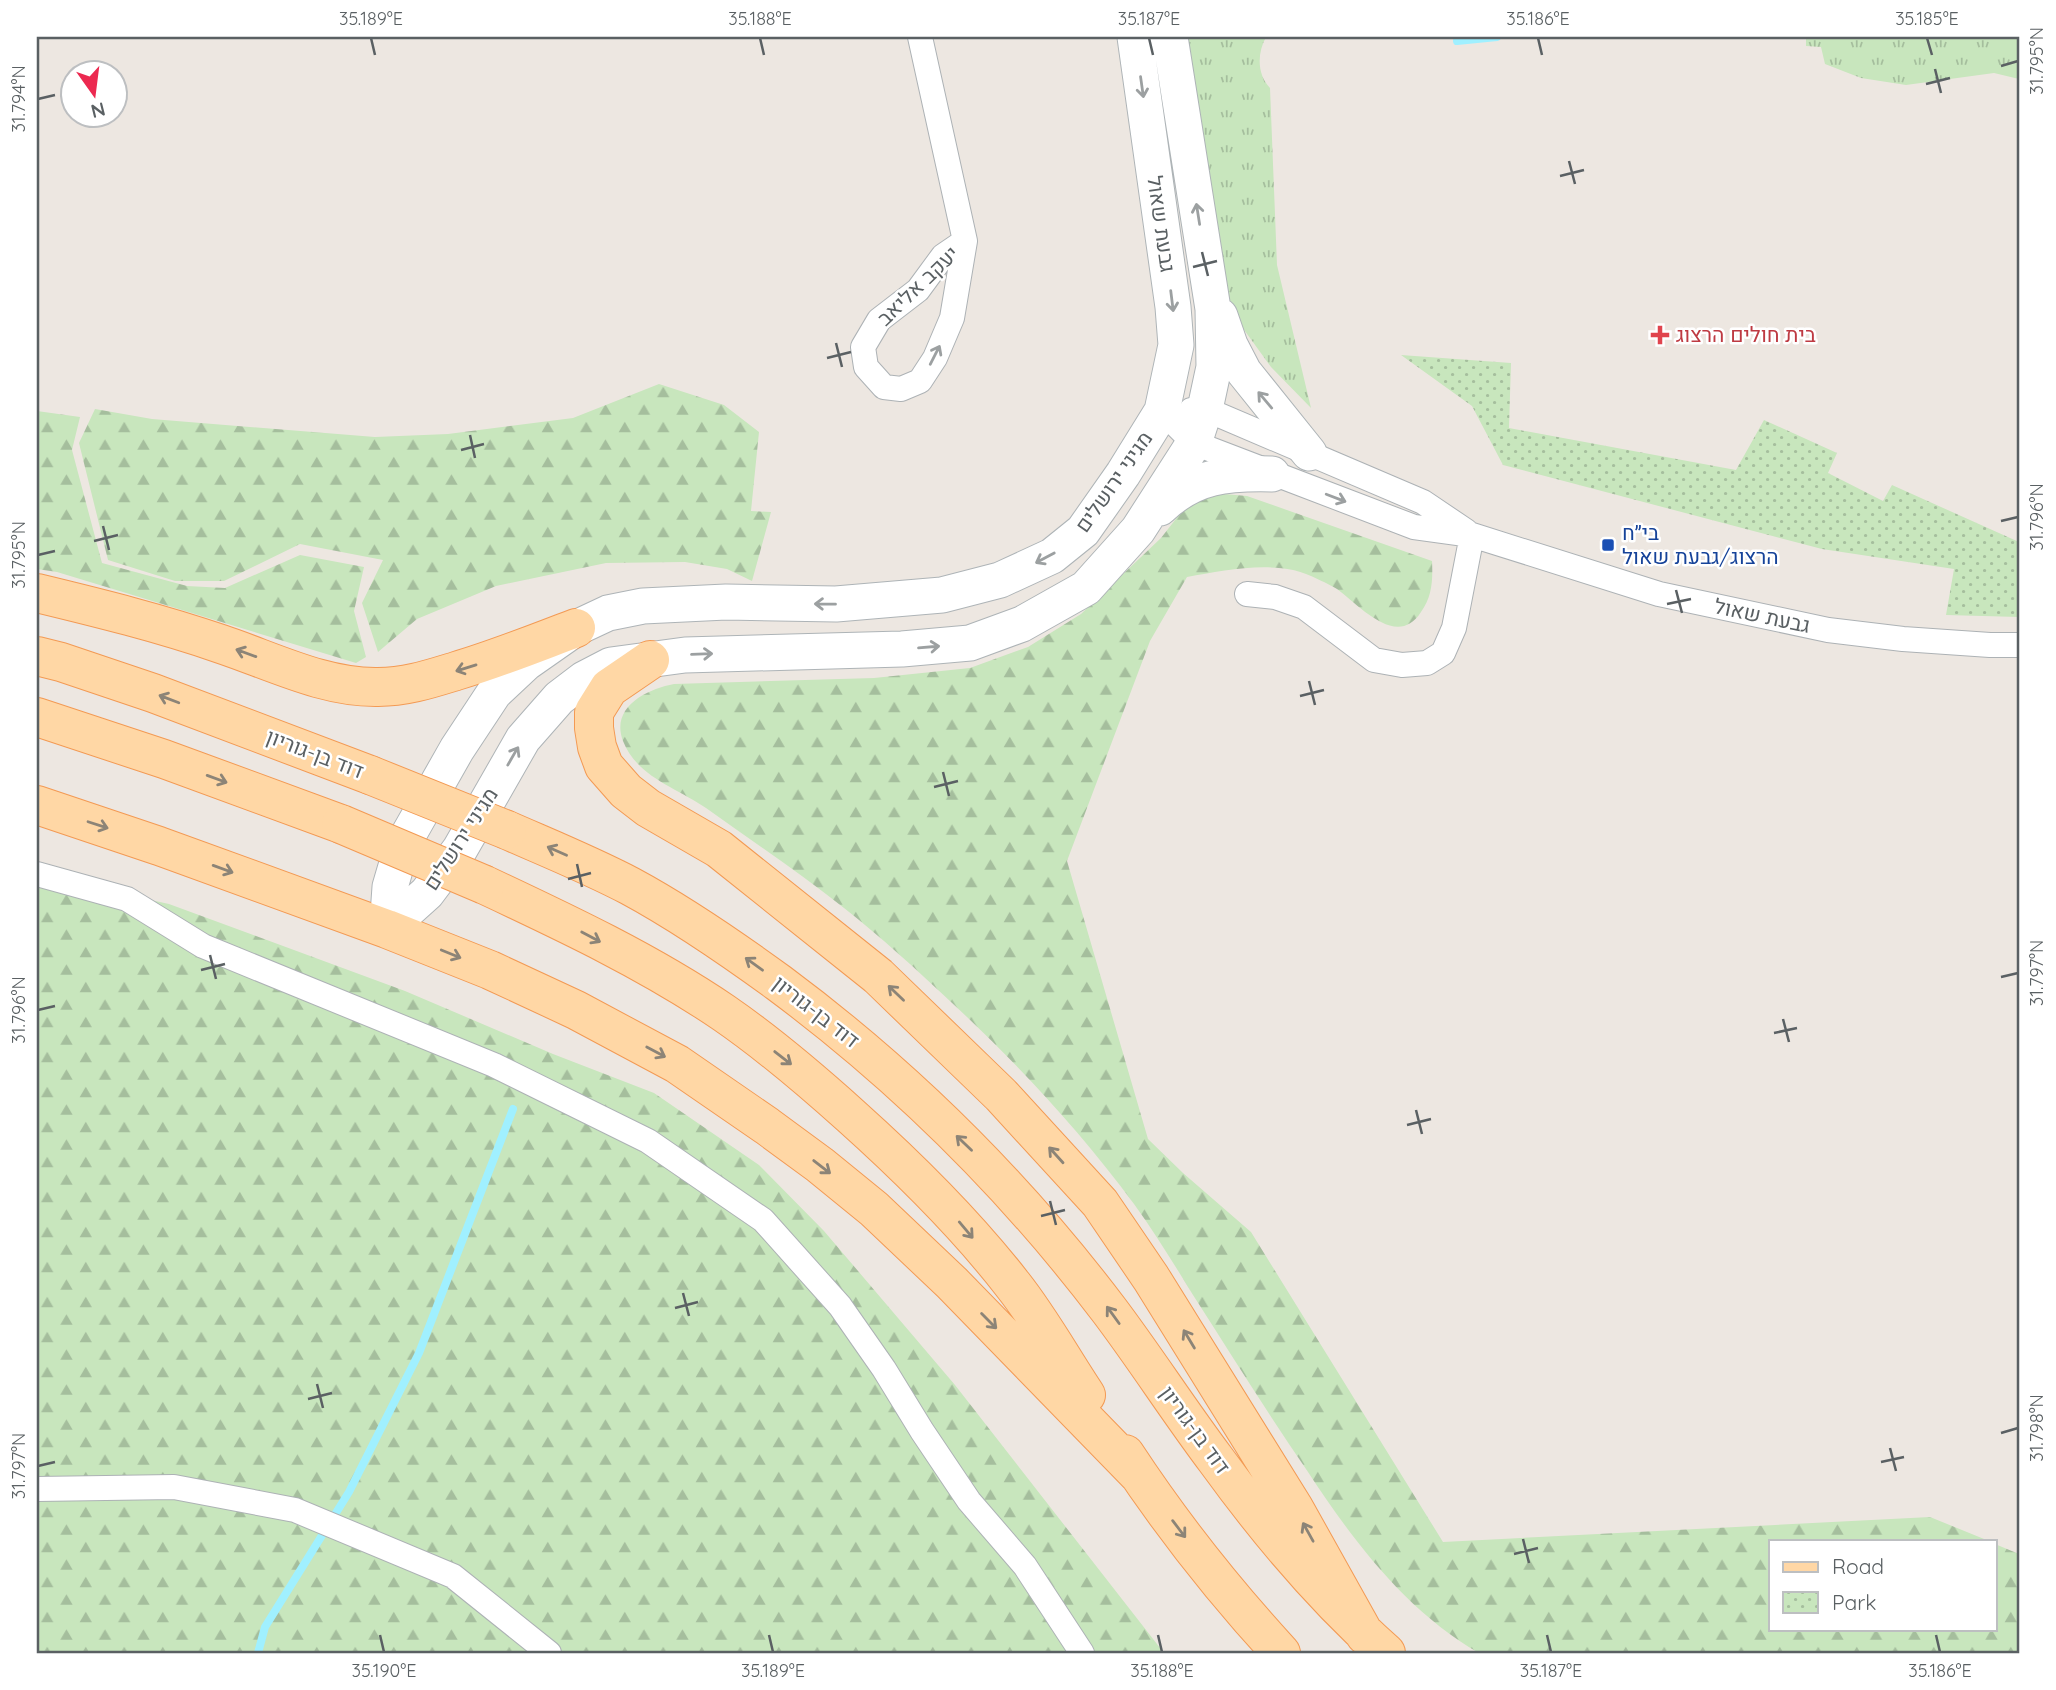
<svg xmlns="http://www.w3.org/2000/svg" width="2056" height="1690" font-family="Quicksand,Heebo,sans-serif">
<defs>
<pattern id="grass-tufts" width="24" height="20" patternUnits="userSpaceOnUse" patternTransform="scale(1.75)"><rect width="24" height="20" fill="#c8e6bd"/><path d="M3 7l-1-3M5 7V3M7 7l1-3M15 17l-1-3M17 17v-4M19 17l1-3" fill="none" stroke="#a5be9d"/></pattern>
<pattern id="forest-firs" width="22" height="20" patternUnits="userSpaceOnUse" patternTransform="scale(1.75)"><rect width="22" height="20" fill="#c8e6bd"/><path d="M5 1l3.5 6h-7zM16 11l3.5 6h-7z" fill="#a5be9d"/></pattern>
<pattern id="park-dots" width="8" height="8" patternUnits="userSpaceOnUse" patternTransform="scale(1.75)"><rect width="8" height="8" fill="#c8e6bd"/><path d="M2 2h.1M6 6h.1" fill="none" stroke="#a5be9d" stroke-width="1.8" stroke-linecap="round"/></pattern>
</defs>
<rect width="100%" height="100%" fill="#ede7e1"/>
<!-- grass -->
<path fill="url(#grass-tufts)" d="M1184,37H1266C1257,53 1257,75 1270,88L1277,265L1311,408L1271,367L1242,327L1220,279Z
M1806,37H2019V79L1994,73L1906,85L1861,78L1825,64L1821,47L1806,46Z"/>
<!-- forest -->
<path fill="url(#forest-firs)" d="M659,384L724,405L759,432L751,511L771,512L752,581L727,569L685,562L606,563L496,586L417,619L378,652L362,603L383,560L300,544L224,581H175L108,560L79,443L95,409L152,419L375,437L448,434L573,418Z
M37,411L80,417L72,450L102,563L187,586L225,588L300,555L364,567L354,611L366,657L356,663L57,572L37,569Z
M1224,494L1247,496L1432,561C1433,580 1432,597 1421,612C1397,650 1358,604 1337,589C1327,583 1304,572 1293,570C1259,563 1220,571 1187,577L1150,641L1067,861L1148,1139L1183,1173L1251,1232L1443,1542L1930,1517L1989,1541H1771V1629H1995V1544L2019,1554V1653H1479C1406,1611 1354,1542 1308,1472C1268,1414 1231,1354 1193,1295C1174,1264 1155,1233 1134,1204C1080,1131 1018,1064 951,1002C917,970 881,937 844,908C800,873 752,841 706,808C677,788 637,777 623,741C610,707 647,689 674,684L874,678L970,668L1028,647L1081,614L1161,538L1186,506L1201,497Z
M37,875L169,904L405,991L553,1054L654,1093L759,1165L824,1231L955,1385L1164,1653H37Z"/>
<!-- park -->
<path fill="url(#park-dots)" d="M1401,355L1511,363L1509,428L1736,470L1764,420L1837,453L1828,473L1883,501L1892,485L2019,542V617L1946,615L1954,569L1822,549L1503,465L1472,406Z"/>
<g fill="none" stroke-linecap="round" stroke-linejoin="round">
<!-- stream -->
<path stroke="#a0f0ff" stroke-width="8" d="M1457,41L1497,37
M258,1653L265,1627L349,1492L419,1353L513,1109"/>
<defs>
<path id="street" d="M920,37L965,241L952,318L935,358L920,381L901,389L884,387L866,367L863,347L879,320L918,290L943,256L965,241
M1191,410L1205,409L1423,502L1466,531
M1162,411L1194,443L1414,527L1472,535L1659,594L1828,630L1903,639L1990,645H2019
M1247,594L1275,597L1304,607L1374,660L1402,665L1427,663L1443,653L1454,628L1472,535
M37,874L127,899L203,946L494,1065L648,1141L763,1220L840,1306L884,1369L922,1431L969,1501L1025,1566L1082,1653
M37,1489L174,1487L295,1510L453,1576L549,1653"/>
<path id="secondary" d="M1220,316L1230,345L1244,372L1309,453
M1160,508C1194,475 1228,473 1272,474
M387,929L427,893L460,849L523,739L559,698L584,679L611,665L685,655L902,649L970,643L1022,624L1086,588L1138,530L1194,443L1205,409L1214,367L1213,309L1170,37
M387,929L390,887L402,846L457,749L494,693L526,663L576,628L608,613L643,606L726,602L836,604L942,595L1000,580L1052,556L1083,531L1123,474L1162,411L1176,345L1173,307L1135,37"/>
<path id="primary" d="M37,593C99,608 160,623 221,644C272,661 324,688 378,687C406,687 430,679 456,671C497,659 536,643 576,628
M37,656L61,662L153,693L370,775
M650,660L609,688L594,712V728L597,747L604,766L626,791L648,808L719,849L878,976L1001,1095L1100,1203L1151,1278L1294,1508L1365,1635
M37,717L164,759L341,824
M37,805L159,846L387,929L490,970L576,1010L677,1064L767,1126L820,1165L874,1209L952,1283L1138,1474
M507,830C548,848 590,865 630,886C682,914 731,948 779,983C904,1076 1015,1186 1109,1310C1146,1359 1179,1411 1216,1460C1266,1529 1323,1597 1386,1653
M485,885C566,923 649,962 724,1013C769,1044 811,1080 851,1116C909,1168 965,1223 1013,1285C1040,1319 1062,1359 1086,1395
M1125,1454C1171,1524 1225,1592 1281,1653"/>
</defs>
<!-- street casing -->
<use href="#street" stroke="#adb2b5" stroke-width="26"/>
<!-- secondary casing -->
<use href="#secondary" stroke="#aeb4b7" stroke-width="37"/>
<!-- primary casing -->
<use href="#primary" stroke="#f39a54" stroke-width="40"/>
<!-- street -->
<use href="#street" stroke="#fff" stroke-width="24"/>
<!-- secondary -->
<use href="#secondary" stroke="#fff" stroke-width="35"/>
<!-- primary -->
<use href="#primary" stroke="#ffd7a5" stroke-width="38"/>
<defs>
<path id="primary-bridge" d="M370,775L507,830
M341,824L485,885"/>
</defs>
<!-- primary-bridge casing -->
<use href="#primary-bridge" stroke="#f39a54" stroke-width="40" stroke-linecap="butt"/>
<!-- primary-bridge -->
<use href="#primary-bridge" stroke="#ffd7a5" stroke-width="38"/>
</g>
<!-- one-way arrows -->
<defs><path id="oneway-shaft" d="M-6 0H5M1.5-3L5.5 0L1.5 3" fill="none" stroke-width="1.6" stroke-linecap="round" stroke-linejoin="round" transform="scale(1.75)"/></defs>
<g stroke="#9ca0a1">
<use href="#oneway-shaft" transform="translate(1142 87) rotate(82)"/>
<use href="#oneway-shaft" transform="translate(1198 214) rotate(-99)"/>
<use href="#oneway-shaft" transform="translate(1172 301) rotate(83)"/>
<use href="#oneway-shaft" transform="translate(935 355) rotate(-63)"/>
<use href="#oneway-shaft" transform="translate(1265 400) rotate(-130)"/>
<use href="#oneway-shaft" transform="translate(1336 498) rotate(21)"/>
<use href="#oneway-shaft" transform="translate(1045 558) rotate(152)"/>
<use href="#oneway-shaft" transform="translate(825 604) rotate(-179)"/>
<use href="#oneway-shaft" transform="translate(929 647) rotate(-5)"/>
<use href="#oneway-shaft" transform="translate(702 654) rotate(-2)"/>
<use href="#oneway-shaft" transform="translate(513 756) rotate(-60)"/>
</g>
<g stroke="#8c8477">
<use href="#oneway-shaft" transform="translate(246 653) rotate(-160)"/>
<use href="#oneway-shaft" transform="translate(466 668) rotate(163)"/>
<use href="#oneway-shaft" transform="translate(169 699) rotate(-159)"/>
<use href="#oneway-shaft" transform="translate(217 779) rotate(20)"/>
<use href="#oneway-shaft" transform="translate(98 825) rotate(18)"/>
<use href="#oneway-shaft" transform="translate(557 851) rotate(-156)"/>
<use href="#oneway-shaft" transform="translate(223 869) rotate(20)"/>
<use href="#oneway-shaft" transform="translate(591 937) rotate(28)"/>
<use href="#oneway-shaft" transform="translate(451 954) rotate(22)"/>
<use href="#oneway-shaft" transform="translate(754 964) rotate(-144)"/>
<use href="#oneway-shaft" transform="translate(896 993) rotate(-136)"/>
<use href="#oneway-shaft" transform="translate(656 1052) rotate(28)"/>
<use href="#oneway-shaft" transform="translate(783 1058) rotate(38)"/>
<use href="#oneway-shaft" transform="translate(964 1143) rotate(-136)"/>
<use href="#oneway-shaft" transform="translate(1056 1155) rotate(-132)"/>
<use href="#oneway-shaft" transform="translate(822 1167) rotate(38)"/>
<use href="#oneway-shaft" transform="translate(966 1230) rotate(50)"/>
<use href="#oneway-shaft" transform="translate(1113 1315) rotate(-126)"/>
<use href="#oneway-shaft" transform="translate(989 1321) rotate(45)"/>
<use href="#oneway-shaft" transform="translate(1189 1339) rotate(-121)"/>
<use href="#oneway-shaft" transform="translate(1179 1529) rotate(53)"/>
<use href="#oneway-shaft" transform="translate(1308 1532) rotate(-119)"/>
</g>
<!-- ticks -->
<path fill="none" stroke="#5a6063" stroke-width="2.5" d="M371,38L375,55M760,38L764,55M1149,38L1153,55M1538,38L1542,55M1927,38L1932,55M2001,66L2018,61M1935,69L1941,93M1926,84L1950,78M38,99L55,95M1569,161L1575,184M1560,176L1584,170M1202,252L1208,276M1193,267L1217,261M836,343L842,367M827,358L851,352M470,435L475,458M461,450L484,444M2001,521L2018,517M103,526L109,550M94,541L118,535M38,555L55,551M1676,590L1682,613M1667,604L1691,599M1309,681L1315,705M1300,696L1324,690M943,772L949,796M934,787L958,781M577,864L582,887M568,879L591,873M210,955L216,979M201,970L225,964M2001,977L2018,973M38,1010L55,1006M1783,1019L1789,1042M1774,1033L1797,1028M1416,1110L1422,1134M1407,1125L1431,1119M1050,1201L1056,1225M1041,1216L1065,1210M683,1293L689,1316M675,1308L698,1302M317,1384L323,1408M308,1399L332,1393M2001,1433L2018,1428M1890,1448L1896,1471M1881,1462L1904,1457M38,1466L55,1462M1523,1539L1529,1563M1514,1554L1538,1548M380,1635L384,1652M769,1635L773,1652M1158,1635L1162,1652M1547,1635L1551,1652M1936,1635L1940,1652"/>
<!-- markers -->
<path fill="#e0444e" stroke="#fff" stroke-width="2.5" d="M1656.5 324.5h7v7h7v7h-7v7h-7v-7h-7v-7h7z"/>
<rect fill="#1a4fb4" stroke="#fff" stroke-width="2.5" x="1601" y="538" width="14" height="14" rx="3.5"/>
<g text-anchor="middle" stroke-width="5" stroke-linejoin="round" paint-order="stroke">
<!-- street labels -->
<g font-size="21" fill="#5a6063" stroke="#fff">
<text transform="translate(1161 224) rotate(82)" y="7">גבעת שאול</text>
<text transform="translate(918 286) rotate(-44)" y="7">יעקב אליאב</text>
<text transform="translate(1114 482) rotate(-55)" y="7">מגיני ירושלים</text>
<text transform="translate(1762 616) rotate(12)" y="7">גבעת שאול</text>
<text transform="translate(315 754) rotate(21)" y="7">דוד בן-גוריון</text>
<text transform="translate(461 839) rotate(-57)" y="7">מגיני ירושלים</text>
<text transform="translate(816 1012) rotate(38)" y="7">דוד בן-גוריון</text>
<text transform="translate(1195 1430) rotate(54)" y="7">דוד בן-גוריון</text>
</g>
<!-- health labels -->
<g font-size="21" fill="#be3a42" stroke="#fff" text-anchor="start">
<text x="1676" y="342">בית חולים הרצוג</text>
</g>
<!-- transit labels -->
<g font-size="21" fill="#164399" stroke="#fff" text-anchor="start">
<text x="1622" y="540">בי״ח<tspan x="1622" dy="24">הרצוג/גבעת שאול</tspan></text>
</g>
</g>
<!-- border -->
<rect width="2056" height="1690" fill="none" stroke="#ffffff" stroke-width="77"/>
<!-- legend -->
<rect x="1769" y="1540" width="228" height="91" fill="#ffffff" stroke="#bdbfc1" stroke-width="2"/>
<rect x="1783" y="1562" width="35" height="10" fill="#ffd7a5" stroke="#bdbfc1" stroke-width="2"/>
<text x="1832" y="1574" font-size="21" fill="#5a6063">Road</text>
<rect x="1783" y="1592" width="35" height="21" fill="url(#park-dots)" stroke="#bdbfc1" stroke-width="2"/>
<text x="1832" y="1610" font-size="21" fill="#5a6063">Park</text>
<!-- north arrow -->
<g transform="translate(94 94) rotate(166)"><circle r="33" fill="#ffffff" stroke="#bdbfc1" stroke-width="2"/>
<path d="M0-5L12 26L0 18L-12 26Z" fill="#ec2950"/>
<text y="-10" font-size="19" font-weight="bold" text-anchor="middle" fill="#5a6063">N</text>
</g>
<rect x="38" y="38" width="1980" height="1614" fill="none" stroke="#5a6063" stroke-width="2.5"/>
<g font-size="18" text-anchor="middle" fill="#5a6063">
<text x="371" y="25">35.189°E</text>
<text x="760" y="25">35.188°E</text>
<text x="1149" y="25">35.187°E</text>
<text x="1538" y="25">35.186°E</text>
<text x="1927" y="25">35.185°E</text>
<text transform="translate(2037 61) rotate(-90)" y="6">31.795°N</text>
<text transform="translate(19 99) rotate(-90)" y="6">31.794°N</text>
<text transform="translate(2037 517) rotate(-90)" y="6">31.796°N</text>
<text transform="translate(19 555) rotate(-90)" y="6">31.795°N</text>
<text transform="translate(2037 973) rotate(-90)" y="6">31.797°N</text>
<text transform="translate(19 1010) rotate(-90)" y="6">31.796°N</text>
<text transform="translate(2037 1428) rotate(-90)" y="6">31.798°N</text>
<text transform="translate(19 1466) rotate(-90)" y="6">31.797°N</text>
<text x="384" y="1677">35.190°E</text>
<text x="773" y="1677">35.189°E</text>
<text x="1162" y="1677">35.188°E</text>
<text x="1551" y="1677">35.187°E</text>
<text x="1940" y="1677">35.186°E</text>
</g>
</svg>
